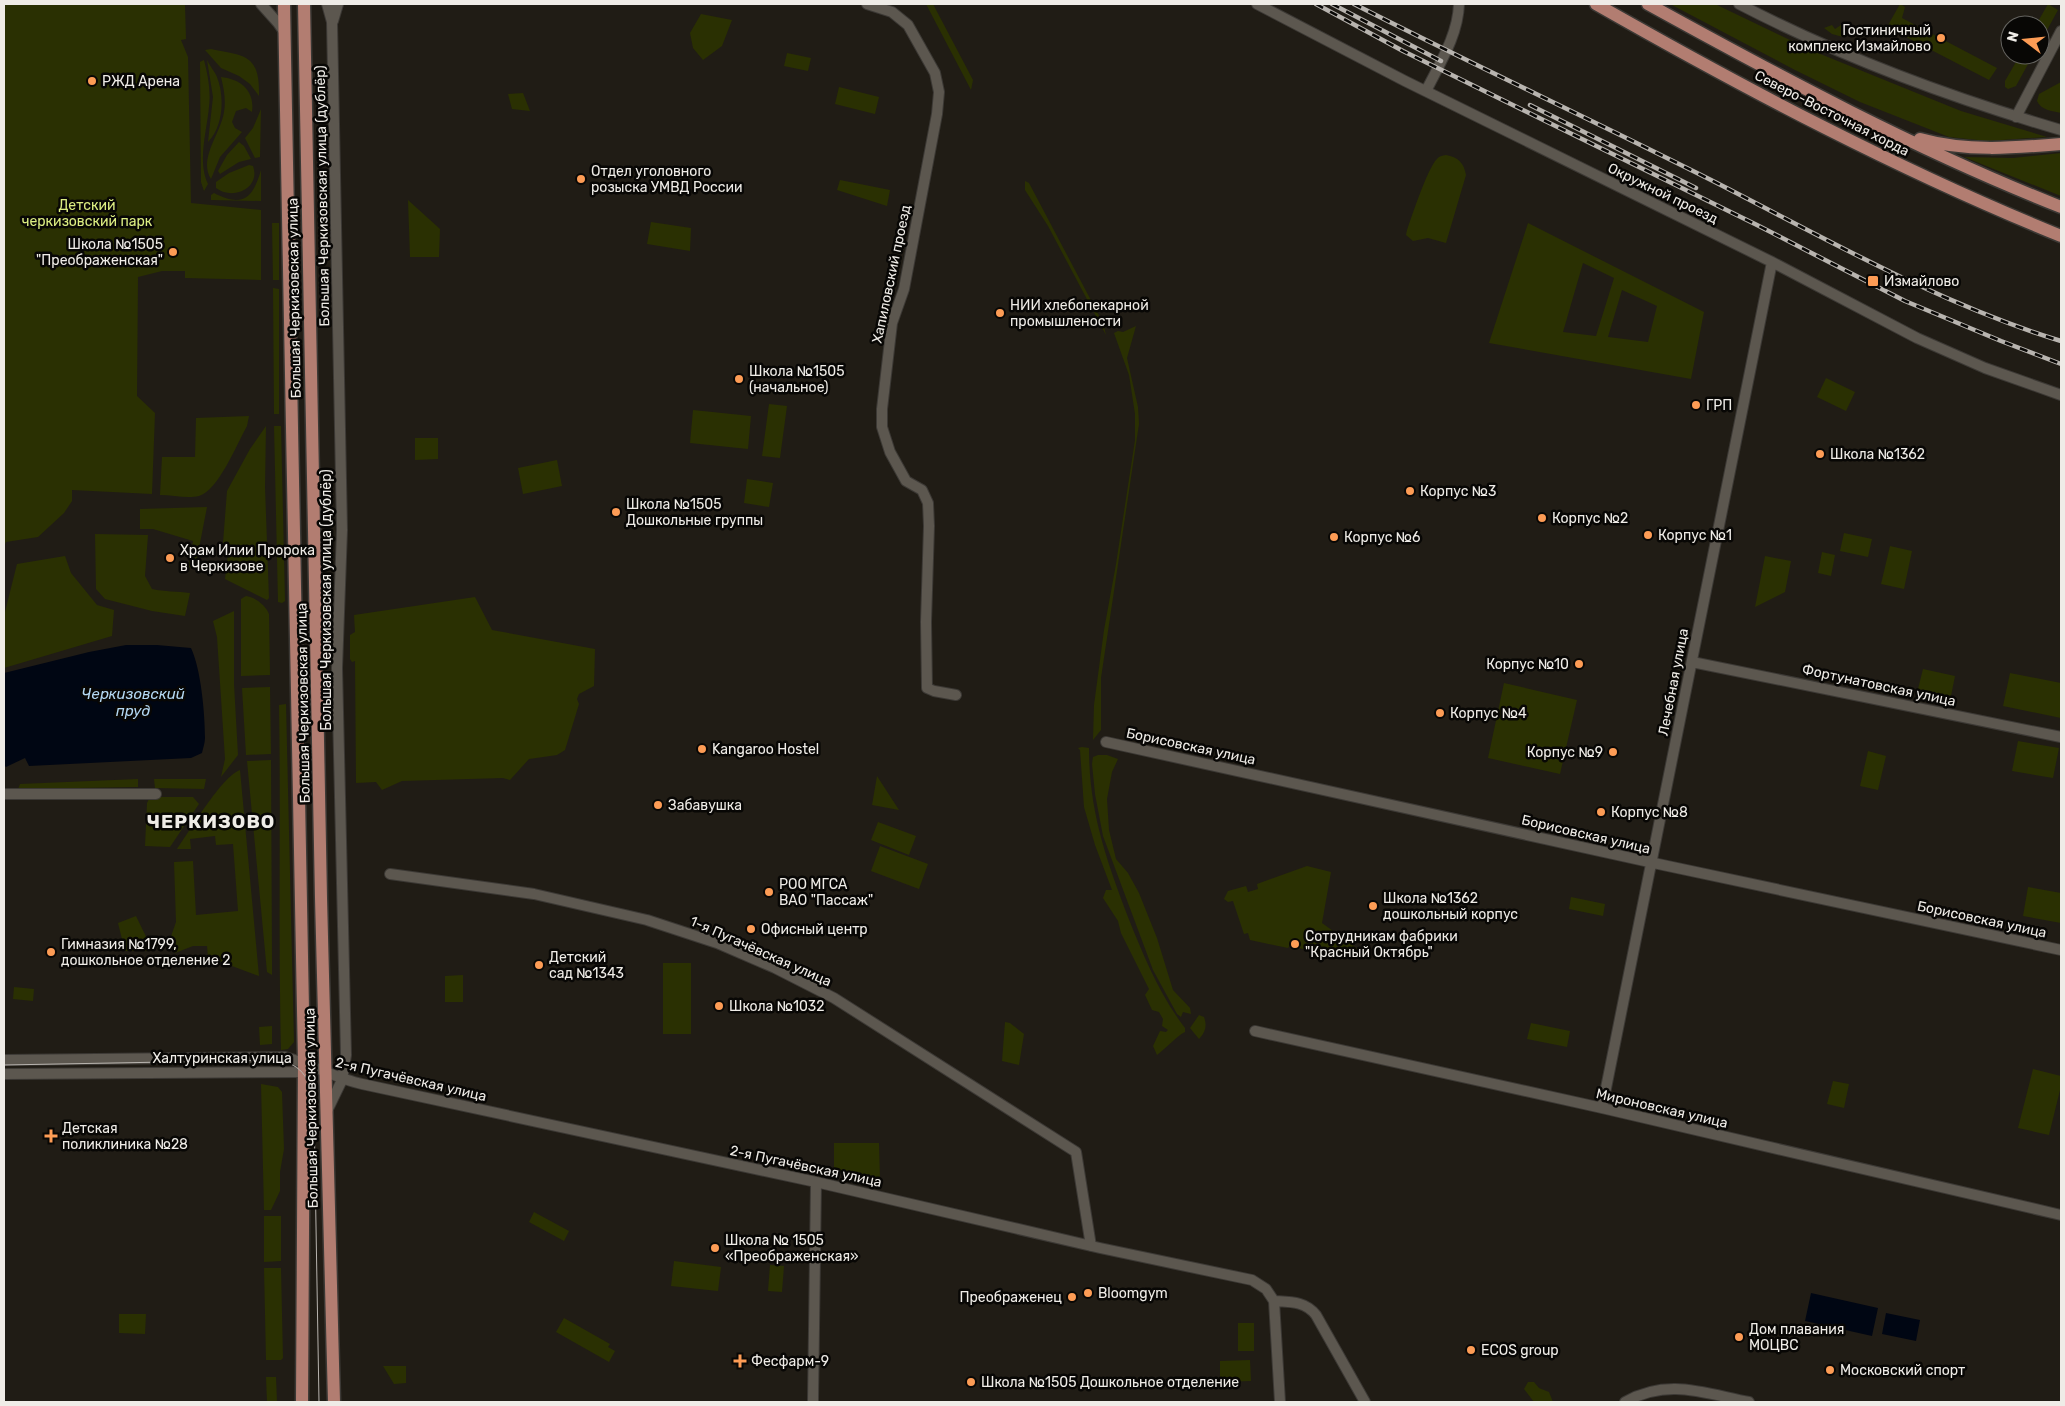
<svg xmlns="http://www.w3.org/2000/svg" width="2065" height="1406" font-family="Rubik,sans-serif">
<rect width="100%" height="100%" fill="#201c15"/>
<!-- green -->
<path fill="#2a3002" fill-rule="evenodd" d="M4,4H181L185,5L186,39L181,40L188,57L191,203L261,210V280L185,278V271H162L138,277L137,396L155,413L152,494L72,490V501L64,513L38,537L6,542L4,547Z
M926,4H933L973,80L971,90Z
M1670,4H1715L1813,51L1961,111L2047,137L1987,141L1949,137L1860,102L1795,70Z
M1900,4L1905,7L1902,18L1997,68L1989,80L1887,27Z
M2048,4L2058,10L2040,43V25H2036Z
M701,14L732,20L722,46L703,60L693,48L690,33Z
M1832,25L1835,29L1841,25L1847,28L1846,33L1843,37L1832,34L1824,28Z
M211,49C245,56 260,54 259,96L250,84L239,76L221,68L205,50Z
M787,53L811,58L808,71L784,66Z
M2020,55H2033L2016,86L2008,89L2005,87V81Z
M204,60C208,75 211,91 209,107C207,130 197,162 208,184L204,191L201,182L200,62Z
M207,60C210,66 215,72 217,77C225,97 223,127 208,142L213,97Z
M221,77C241,79 255,91 252,112L246,108L236,111L232,122L235,128L242,132L220,157L211,179C198,159 221,133 224,112C226,100 224,89 221,77Z
M2061,82V113C2052,111 2041,110 2037,101L2039,94Z
M839,87L879,97L875,114L835,104Z
M523,93L530,111L512,109L508,94Z
M261,109L260,157L255,158L245,138L253,128Z
M239,142L244,146L251,159L239,162L220,174L218,171L227,155Z
M2061,153V196L1964,157L2013,158Z
M1446,155C1458,157 1464,163 1466,175L1446,243L1428,238L1413,241L1406,235L1407,230C1412,216 1429,163 1439,157C1441,156 1444,155 1446,155Z
M249,165L253,166C261,188 233,201 216,188V182L229,173Z
M261,170V201L211,200V195L214,193C243,208 253,198 261,170Z
M840,180L890,190L887,206L837,190Z
M1025,181L1029,183L1103,323L1106,335L1048,226L1025,190Z
M408,200L440,229L439,257H410Z
M651,222L691,228L690,251L647,244Z
M272,223H279V280H273Z
M1528,223L1704,312L1691,379L1489,343ZM1583,263L1614,278L1596,336L1563,332ZM1622,290L1657,306L1648,342L1608,337Z
M273,288L279,289V414H274Z
M1136,326L1127,358L1138,407L1139,424L1101,678V730L1093,740L1094,705L1104,630L1116,564L1135,440V414L1129,375L1114,333L1118,331L1123,332Z
M1826,378L1855,392L1846,411L1817,397Z
M769,404L787,406L780,458L762,456Z
M693,410L751,416L748,449L690,443Z
M249,416L247,426C237,444 218,491 199,496C187,499 173,495 160,495L162,457H195L196,418Z
M266,426L265,487L269,598L267,600L225,579L229,545L223,543L227,491L250,449Z
M274,426H281L285,601L282,603L278,602Z
M415,438H438V459L415,460Z
M557,460L562,486L523,494L518,468Z
M747,479L773,483L769,507L744,503Z
M207,507L195,569L188,567L193,541L153,529H140V509Z
M1844,533L1872,539L1868,557L1840,551Z
M95,534L148,535L145,576L152,589C165,592 177,591 190,593L185,616L152,611L105,599L96,589Z
M1890,546L1912,551L1904,589L1881,584Z
M1822,552L1835,555L1831,576L1818,573Z
M65,556L71,573L97,605L114,610L112,636L4,668V616L17,564Z
M1765,556L1791,561L1785,592L1755,607Z
M246,596C255,597 266,606 269,614L270,675L241,676V599Z
M475,597L492,630L595,649L594,686L579,694L577,699L579,704L565,750L557,755L529,759L510,780L503,778L402,781L382,790L376,782L356,783L355,661L352,662L350,659V635L355,632L354,615Z
M234,611V684L238,755L221,777L225,759L217,637L213,621Z
M1923,669L1955,676L1951,696L1918,689Z
M2010,673L2061,683V718L2003,706Z
M1504,683L1577,700L1560,774L1488,758Z
M270,687L271,754L246,755L242,688Z
M286,704L294,1042L288,1049L281,1050C278,935 281,820 279,705Z
M2018,741L2059,748L2053,778L2012,771Z
M1082,747L1089,748C1089,811 1106,859 1128,917C1144,957 1159,994 1185,1028V1032C1178,1035 1165,1049 1157,1055L1153,1046L1160,1031L1166,1032L1168,1030L1162,1026L1163,1019L1159,1012L1152,1010L1145,995L1149,989L1121,933L1118,921L1103,898L1106,890H1112L1095,845L1084,807L1080,750L1078,748Z
M1868,751L1886,756L1878,790L1860,786Z
M1098,755H1107L1118,759L1112,772L1107,799L1109,830L1116,859L1128,873L1139,893L1157,938L1173,990L1190,1008L1191,1014L1183,1012L1181,1017L1177,1014L1153,970L1103,836L1095,794L1092,764L1093,757Z
M271,760L272,960V975L267,972L247,761Z
M240,770L259,976L208,957L207,946H193L175,953L169,942L176,922L174,862L193,861L196,915L238,911L233,844L216,845L215,836L190,839L191,849H177C189,832 222,776 240,770Z
M877,776L899,810L872,805Z
M138,779V787L18,789L20,784Z
M154,779H206L204,789L155,788Z
M150,797H193L199,804L170,847L145,846L147,803Z
M878,822L916,836L909,855L871,840Z
M880,846L928,864L919,889L871,871Z
M1307,866L1331,872L1322,923L1362,952L1315,953L1290,945L1288,948L1250,940L1248,933L1244,934L1233,901L1228,902L1224,899L1228,891L1246,886L1248,892L1258,889L1257,884Z
M2028,887L2061,893V923L2023,916Z
M1571,897L1605,904L1603,916L1569,909Z
M136,916L153,951H125L118,923Z
M663,963H691V1034H663Z
M463,975V1002H445V976Z
M14,987L34,989L33,1001L13,999Z
M1199,1015L1204,1017C1207,1025 1206,1032 1199,1039L1190,1028Z
M1005,1022L1010,1023L1024,1034L1019,1065L1002,1061Z
M1531,1023L1570,1031L1567,1047L1527,1039Z
M272,1026V1044L260,1045L259,1027Z
M2033,1069L2061,1076V1086L2049,1135L2018,1128Z
M1833,1081L1849,1084L1844,1108L1827,1104Z
M261,1084L278,1087L282,1092L284,1149L280,1172V1191L271,1210H264Z
M834,1143H879L880,1179L834,1170Z
M534,1212L569,1231L564,1241L529,1222Z
M264,1216H281V1261L264,1262Z
M674,1261L721,1267L718,1291L671,1286Z
M770,1265L784,1266L782,1292L768,1291Z
M264,1268H281L283,1358L281,1360H266Z
M119,1314H146L145,1334L119,1333Z
M564,1318L610,1344L608,1347L615,1351L609,1362L556,1332Z
M1238,1323H1254V1351H1238Z
M1250,1360L1251,1381L1220,1382V1361Z
M383,1366H406V1383L394,1384Z
M266,1377H276L277,1402H267Z
M1528,1382H1534L1539,1388L1549,1392L1553,1402H1534L1524,1389Z"/>
<!-- water -->
<path fill="#000613" d="M126,645H157L191,648C201,669 205,714 205,738C205,743 203,748 202,753L191,758L29,766L25,758L6,767L4,765V673L89,652Z
M1811,1293L1878,1308L1872,1336L1805,1321Z
M1886,1313L1920,1320L1916,1341L1882,1334Z"/>
<g fill="none" stroke-linecap="round" stroke-linejoin="round">
<defs>
<path id="minor" d="M261,4L278,23L285,33
M327,4L332,22L342,530L337,668L346,1055L342,1080L327,1111
M867,4L892,12L908,25L935,73L939,92L937,114L904,289L892,323L882,409V427L890,452L906,481L922,490L928,503L929,526L926,622L927,688L934,691L956,695
M1257,4L1405,81L1772,262L1917,338L1985,368L2061,395
M1739,4C1839,56 1952,98 2061,130
M333,21L338,4
M1426,91C1440,63 1458,35 1459,4
M2016,117L2061,31
M1692,662L2061,737
M1106,742L1663,865L2061,950
M4,794H156
M390,874L534,894L647,920L717,943L775,968L834,998L1076,1152L1091,1246
M1255,1031L1602,1108L2061,1215
M4,1060L285,1057C312,1064 335,1078 362,1084L816,1182L1100,1248L1252,1280L1266,1289L1274,1301L1280,1402
M4,1074L310,1072
M1602,1108L1772,262
M1274,1301C1290,1302 1305,1301 1316,1315L1365,1402
M813,1402L816,1182
M1625,1402C1668,1378 1703,1393 1749,1402"/>
<path id="major" d="M284,4L304,1062L302,1402
M304,4L321,898L334,1402
M1596,4C1747,90 1901,171 2061,236
M1648,4C1782,78 1919,151 2061,207
M1920,139C1966,152 2014,148 2061,144"/>
</defs>
<!-- minor casing -->
<use href="#minor" stroke="#3c3935" stroke-width="12"/>
<!-- major casing -->
<use href="#major" stroke="#3c3935" stroke-width="15"/>
<!-- minor -->
<use href="#minor" stroke="#5c574f" stroke-width="10"/>
<!-- major -->
<use href="#major" stroke="#b27d71" stroke-width="12"/>
<!-- tram -->
<path stroke="#b8b4af" stroke-width="1" d="M4,1065L276,1060C303,1063 313,1083 314,1108L319,1402"/>
<defs>
<path id="rail" d="M1316,4L1403,51L1755,224L1905,301L2001,341L2061,364
M1332,4L1441,61
M1354,4C1472,64 1592,120 1711,180C1825,238 1939,304 2061,341
M1530,105L1696,188"/>
</defs>
<!-- rail casing -->
<use href="#rail" stroke="#b8b4af" stroke-width="4.5"/>
<!-- rail -->
<use href="#rail" stroke="#080705" stroke-width="2.5" stroke-dasharray="8" stroke-linecap="butt"/>
</g>
<!-- markers -->
<g fill="#fd9c55" stroke="#080705" stroke-width="2">
<circle cx="1941" cy="38" r="5"/>
<circle cx="92" cy="81" r="5"/>
<circle cx="581" cy="179" r="5"/>
<circle cx="173" cy="252" r="5"/>
<rect x="1867" y="275" width="12" height="12" rx="2.5"/>
<circle cx="1000" cy="313" r="5"/>
<circle cx="739" cy="379" r="5"/>
<circle cx="1696" cy="405" r="5"/>
<circle cx="1820" cy="454" r="5"/>
<circle cx="1410" cy="491" r="5"/>
<circle cx="616" cy="512" r="5"/>
<circle cx="1542" cy="518" r="5"/>
<circle cx="1648" cy="535" r="5"/>
<circle cx="1334" cy="537" r="5"/>
<circle cx="170" cy="558" r="5"/>
<circle cx="1579" cy="664" r="5"/>
<circle cx="1440" cy="713" r="5"/>
<circle cx="702" cy="749" r="5"/>
<circle cx="1613" cy="752" r="5"/>
<circle cx="658" cy="805" r="5"/>
<circle cx="1601" cy="812" r="5"/>
<circle cx="769" cy="892" r="5"/>
<circle cx="1373" cy="906" r="5"/>
<circle cx="751" cy="929" r="5"/>
<circle cx="1295" cy="944" r="5"/>
<circle cx="51" cy="952" r="5"/>
<circle cx="539" cy="965" r="5"/>
<circle cx="719" cy="1006" r="5"/>
<path d="M48.5 1128.5h5v5h5v5h-5v5h-5v-5h-5v-5h5z"/>
<circle cx="715" cy="1248" r="5"/>
<circle cx="1088" cy="1293" r="5"/>
<circle cx="1072" cy="1297" r="5"/>
<circle cx="1739" cy="1337" r="5"/>
<circle cx="1471" cy="1350" r="5"/>
<path d="M737.5 1353.5h5v5h5v5h-5v5h-5v-5h-5v-5h5z"/>
<circle cx="1830" cy="1370" r="5"/>
<circle cx="971" cy="1382" r="5"/>
</g>
<g text-anchor="middle" stroke-width="5" stroke-linejoin="round" paint-order="stroke">
<!-- poi labels -->
<g font-size="14" fill="#efece7" stroke="#080705" text-anchor="start">
<text x="1931" y="35" text-anchor="end">Гостиничный<tspan x="1931" dy="16">комплекс Измайлово</tspan></text>
<text x="102" y="86">РЖД Арена</text>
<text x="591" y="176">Отдел уголовного<tspan x="591" dy="16">розыска УМВД России</tspan></text>
<text x="163" y="249" text-anchor="end">Школа №1505<tspan x="163" dy="16">"Преображенская"</tspan></text>
<text x="1884" y="286">Измайлово</text>
<text x="1010" y="310">НИИ хлебопекарной<tspan x="1010" dy="16">промышлености</tspan></text>
<text x="749" y="376">Школа №1505<tspan x="749" dy="16">(начальное)</tspan></text>
<text x="1706" y="410">ГРП</text>
<text x="1830" y="459">Школа №1362</text>
<text x="1420" y="496">Корпус №3</text>
<text x="626" y="509">Школа №1505<tspan x="626" dy="16">Дошкольные группы</tspan></text>
<text x="1552" y="523">Корпус №2</text>
<text x="1658" y="540">Корпус №1</text>
<text x="1344" y="542">Корпус №6</text>
<text x="180" y="555">Храм Илии Пророка<tspan x="180" dy="16">в Черкизове</tspan></text>
<text x="1569" y="669" text-anchor="end">Корпус №10</text>
<text x="1450" y="718">Корпус №4</text>
<text x="712" y="754">Kangaroo Hostel</text>
<text x="1603" y="757" text-anchor="end">Корпус №9</text>
<text x="668" y="810">Забавушка</text>
<text x="1611" y="817">Корпус №8</text>
<text x="779" y="889">РОО МГСА<tspan x="779" dy="16">ВАО "Пассаж"</tspan></text>
<text x="1383" y="903">Школа №1362<tspan x="1383" dy="16">дошкольный корпус</tspan></text>
<text x="761" y="934">Офисный центр</text>
<text x="1305" y="941">Сотрудникам фабрики<tspan x="1305" dy="16">"Красный Октябрь"</tspan></text>
<text x="61" y="949">Гимназия №1799,<tspan x="61" dy="16">дошкольное отделение 2</tspan></text>
<text x="549" y="962">Детский<tspan x="549" dy="16">сад №1343</tspan></text>
<text x="729" y="1011">Школа №1032</text>
<text x="62" y="1133">Детская<tspan x="62" dy="16">поликлиника №28</tspan></text>
<text x="725" y="1245">Школа № 1505<tspan x="725" dy="16">«Преображенская»</tspan></text>
<text x="1098" y="1298">Bloomgym</text>
<text x="1062" y="1302" text-anchor="end">Преображенец</text>
<text x="1749" y="1334">Дом плавания<tspan x="1749" dy="16">МОЦВС</tspan></text>
<text x="1481" y="1355">ECOS group</text>
<text x="751" y="1366">Фесфарм-9</text>
<text x="1840" y="1375">Московский спорт</text>
<text x="981" y="1387">Школа №1505 Дошкольное отделение</text>
</g>
<!-- street labels -->
<g font-size="14" fill="#efece7" stroke="#080705">
<text transform="translate(1832 113) rotate(27)" y="5">Северо-Восточная хорда</text>
<text transform="translate(1663 193) rotate(26)" y="5">Окружной проезд</text>
<text transform="translate(322 196) rotate(-91)" y="5">Большая Черкизовская улица (дублёр)</text>
<text transform="translate(891 274) rotate(-78)" y="5">Хапиловский проезд</text>
<text transform="translate(294 298) rotate(-91)" y="5">Большая Черкизовская улица</text>
<text transform="translate(326 600) rotate(-90)" y="5">Большая Черкизовская улица (дублёр)</text>
<text transform="translate(1673 682) rotate(-79)" y="5">Лечебная улица</text>
<text transform="translate(1879 685) rotate(12)" y="5">Фортунатовская улица</text>
<text transform="translate(303 703) rotate(-91)" y="5">Большая Черкизовская улица</text>
<text transform="translate(1191 746) rotate(12)" y="5">Борисовская улица</text>
<text transform="translate(1586 834) rotate(13)" y="5">Борисовская улица</text>
<text transform="translate(1982 919) rotate(12)" y="5">Борисовская улица</text>
<text transform="translate(761 951) rotate(24)" y="5">1-я Пугачёвская улица</text>
<text x="222" y="1063">Халтуринская улица</text>
<text transform="translate(411 1079) rotate(13)" y="5">2-я Пугачёвская улица</text>
<text transform="translate(311 1108) rotate(-91)" y="5">Большая Черкизовская улица</text>
<text transform="translate(1662 1108) rotate(13)" y="5">Мироновская улица</text>
<text transform="translate(806 1166) rotate(12)" y="5">2-я Пугачёвская улица</text>
</g>
<!-- park labels -->
<g font-size="14" fill="#dced82" stroke="#080705">
<text x="87" y="210">Детский<tspan x="87" dy="16">черкизовский парк</tspan></text>
</g>
<!-- water labels -->
<g font-size="15" font-style="italic" fill="#b4d8f3" stroke="#080705">
<text x="133" y="699">Черкизовский<tspan x="133" dy="17">пруд</tspan></text>
</g>
<!-- district labels -->
<g font-size="19" font-weight="bold" letter-spacing="1" fill="#efece7" stroke="#080705">
<text x="211" y="828">ЧЕРКИЗОВО</text>
</g>
</g>
<!-- border -->
<rect width="2065" height="1406" fill="none" stroke="#efece7" stroke-width="10"/>
<!-- north arrow -->
<g transform="translate(2025 40) rotate(286)"><circle r="24" fill="#080705" stroke="#64635f"/>
<path d="M0-4L9 19L0 12L-9 19Z" fill="#fd9c55"/>
<text y="-8" font-size="14" font-weight="bold" text-anchor="middle" fill="#efece7">N</text>
</g>
</svg>
